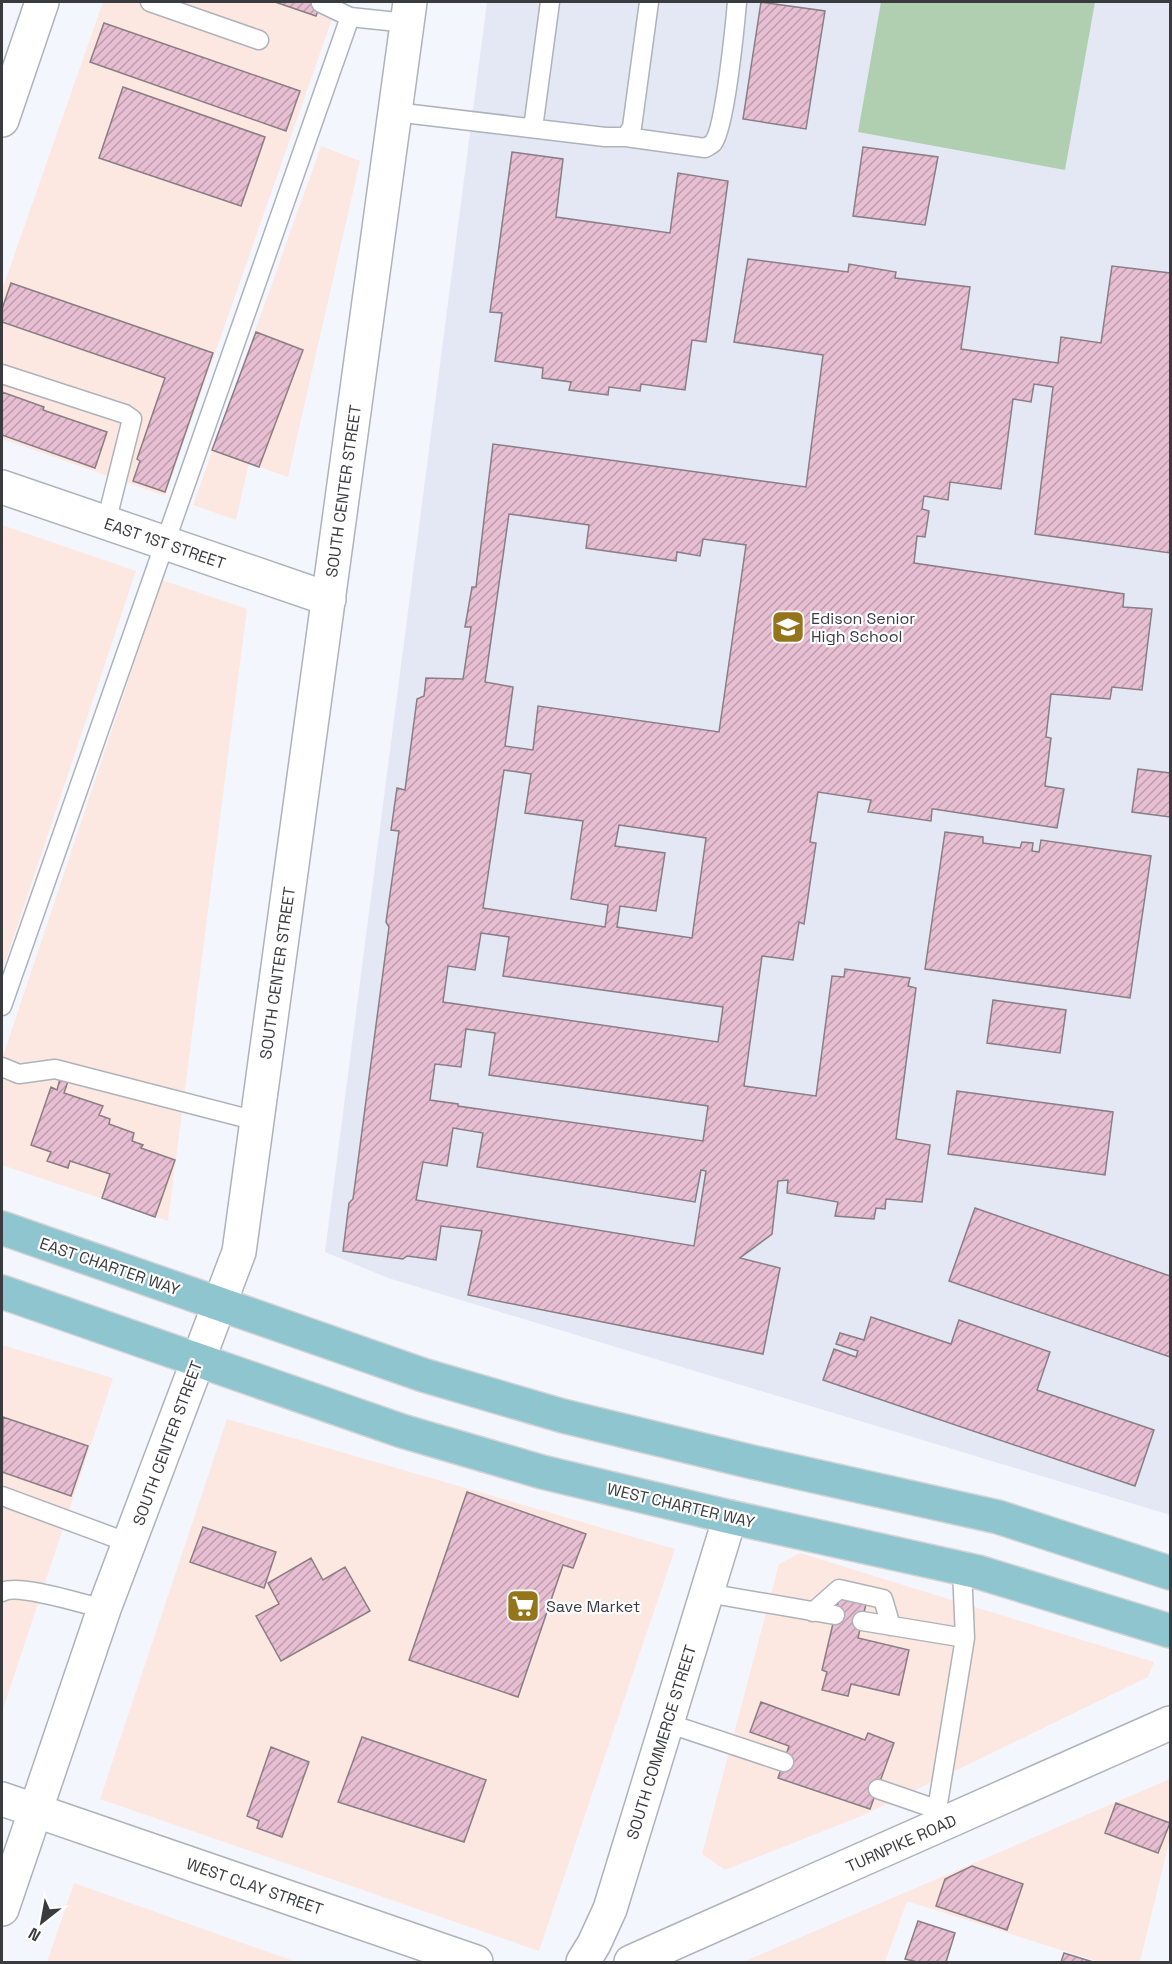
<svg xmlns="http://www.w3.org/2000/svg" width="1172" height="1964" font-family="'Space Grotesk',sans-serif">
<defs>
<pattern id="building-hatch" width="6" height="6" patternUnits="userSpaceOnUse" patternTransform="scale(1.5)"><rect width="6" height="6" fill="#e8bed2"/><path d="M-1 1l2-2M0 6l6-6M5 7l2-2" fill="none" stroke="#bd9cac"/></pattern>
</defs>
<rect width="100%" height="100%" fill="#f4f6fe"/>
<!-- commercial -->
<path fill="#fce8e0" d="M103,2H338L165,496L2,439V290Z
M321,146L360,161L288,477L249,463L236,520L193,505Z
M2,525L136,571L2,972Z
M162,580L247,609L168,1221L2,1165V1059Z
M2,1345L113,1378L2,1712Z
M227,1419L675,1549L539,1951L100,1799Z
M800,1553L890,1581L1154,1662L1148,1677L864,1815L725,1870L702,1854L779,1564Z
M1170,1779V1838L1140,1962H1099L907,1901L885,1962H743Z
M74,1883L257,1948L297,1962H47Z"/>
<!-- built -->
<path fill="#e4e8f5" d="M487,2H1170V1515L388,1278L325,1252Z"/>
<!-- green -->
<path fill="#b0cfb0" d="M881,2H1095L1065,170L858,132Z"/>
<!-- building -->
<path fill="url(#building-hatch)" stroke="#887e83" stroke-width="1.5" fill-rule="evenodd" d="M275,2H321L316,16Z
M761,2L825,11L806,129L743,119Z
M104,23L300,91L286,131L90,62Z
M123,87L265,137L241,206L99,158Z
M863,147L938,157L925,225L853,216Z
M512,152L563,159L556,217L670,233L678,173L728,181L706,342L692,340L685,390L641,384L640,391L609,387L608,395L569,390L571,382L542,378L543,368L495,361L502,313L490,312Z
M748,259L848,272L849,264L896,272L895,278L970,287L961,349L1058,363L1061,337L1101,343L1112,266L1170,273V553L1035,534L1053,387L1034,384L1031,402L1013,399L1001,489L950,482L948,500L924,496L922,509L929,511L925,537L917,536L914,563L1124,594L1123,607L1152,609L1142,690L1112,687L1110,699L1051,694L1046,737L1051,738L1045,786L1064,789L1057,828L934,809H932L931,821L868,812L871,800L818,792L810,842L816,843L804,924L799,922L793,960L762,956L744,1086L816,1096L832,976L844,977L845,969L910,978L908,986L916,988L896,1139L930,1145L922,1202L886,1199L885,1209L876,1208L874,1219L835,1216L838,1202L787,1193L788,1180L778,1181L772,1234L740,1258L780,1268L763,1354L468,1295L482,1231L441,1226L436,1260L407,1256L403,1259L343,1251L349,1203L353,1199L389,927L386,922L399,831L391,830L397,788L405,790L417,699L424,696L426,678L463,679L471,627H465L472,587H476L493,444L806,487L823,355L734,342ZM509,514L589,525L586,548L676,561L677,552L700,556L703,539L746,545L719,732L538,706L533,750L505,746L513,687L485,682ZM504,770L531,774L525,813L583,821L571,899L608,905L605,927L483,908ZM619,825L706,838L692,938L617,927L620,906L656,911L665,853L615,846ZM481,933L509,937L503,976L723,1007L718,1042L443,1002L448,966L475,970ZM466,1029L495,1033L489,1075L708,1106L703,1141L458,1106V1104L430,1100L435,1064L461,1067ZM453,1128L483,1133L477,1167L695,1202L701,1170L706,1171L694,1246L416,1200L423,1162L447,1166Z
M11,283L213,353L165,492L133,481L140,461L137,459L165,378L2,322V309Z
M256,332L303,350L259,467L212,450Z
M2,392L44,407L43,410L107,432L95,468L2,435Z
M1138,769L1170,773V817L1132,812Z
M945,832L983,837V843L1020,848L1022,842L1033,843L1032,851L1039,852L1041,840L1151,856L1130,998L925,969Z
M993,1000L1066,1010L1060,1053L987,1043Z
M60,1079L68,1081L64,1093L103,1106L99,1115L110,1119L109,1124L134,1133L132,1141L143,1145L141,1148L175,1160L155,1217L102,1198L110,1174L70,1161L68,1168L47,1161L51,1152L31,1145L51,1087L57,1090Z
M957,1091L1113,1112L1105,1175L948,1154Z
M975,1208L1170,1276V1357L949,1281Z
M871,1317L951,1344L959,1320L1050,1352L1037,1390L1154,1430L1135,1486L823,1380L834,1349L856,1357L858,1351L836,1344L840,1333L864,1340Z
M3,1417L88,1446L71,1496L2,1472Z
M467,1492L586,1534L573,1568L563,1565L518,1697L409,1660Z
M203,1527L276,1552L264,1588L190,1562Z
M311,1558L323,1580L345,1567L370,1611L281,1661L256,1616L279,1604L268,1583Z
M839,1598L866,1604L858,1638L909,1650L899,1695L851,1684L848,1696L822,1690L827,1672L822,1670Z
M761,1702L865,1740L868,1733L894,1743L870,1809L778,1778L789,1746L750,1732Z
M362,1737L486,1780L464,1842L338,1802Z
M271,1747L309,1762L282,1837L257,1828L259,1821L247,1816Z
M1116,1803L1170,1823L1158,1853L1105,1833Z
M972,1866L1023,1884L1007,1930L936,1906L945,1879Z
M918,1921L955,1933L946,1962H917L905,1959Z
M1064,1953L1093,1962H1061Z"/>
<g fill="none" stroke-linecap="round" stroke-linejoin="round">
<defs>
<path id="lane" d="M150,2L259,40
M321,3L350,17
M395,112L605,137H626L632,127L649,2
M533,128L550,2
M626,137L705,148C708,146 711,145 713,143C725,129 735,25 737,2
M2,374L125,414L132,419L106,523
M2,1006L350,17L407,23
M2,1067L19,1074L55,1069L257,1121
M2,1496L129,1543
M2,1592C18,1583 83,1604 104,1609
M707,1593L835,1615
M813,1612L839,1589L883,1599L891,1626
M862,1621L965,1638
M667,1723L784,1762
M878,1789L936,1809
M934,1828L965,1638L962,1569"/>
<path id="street" d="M2,487L329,599
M2,1799L476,1962
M583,1962L594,1944L610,1909L730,1517
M631,1962L1170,1723"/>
<path id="secondary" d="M2,120L42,2
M2,1909L104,1609L239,1252L410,2"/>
<path id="primary" d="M2,1228L423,1375L563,1416L752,1462L998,1517L1170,1573
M2,1292L402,1431L542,1472L730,1517L978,1572L1170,1631"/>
</defs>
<!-- lane casing -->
<use href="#lane" stroke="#afb2bb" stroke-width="21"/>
<!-- street casing -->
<use href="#street" stroke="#afb2bb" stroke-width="36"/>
<!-- secondary casing -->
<use href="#secondary" stroke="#afb2bb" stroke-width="36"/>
<!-- primary casing -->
<use href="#primary" stroke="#d4d4d5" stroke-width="36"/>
<!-- lane -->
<use href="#lane" stroke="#fff" stroke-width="18"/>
<!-- street -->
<use href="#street" stroke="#fff" stroke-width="33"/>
<!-- secondary -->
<use href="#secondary" stroke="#fff" stroke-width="33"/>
<!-- primary -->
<use href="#primary" stroke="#8ec5ce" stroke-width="33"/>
</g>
<!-- icons -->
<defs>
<symbol id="school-square" viewBox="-11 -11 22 22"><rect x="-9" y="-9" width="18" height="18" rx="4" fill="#94751c" stroke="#fff"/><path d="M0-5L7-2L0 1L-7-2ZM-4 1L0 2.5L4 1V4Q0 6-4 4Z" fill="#fff"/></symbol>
<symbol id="supermarket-square" viewBox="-11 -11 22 22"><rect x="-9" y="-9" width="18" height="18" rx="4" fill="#94751c" stroke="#fff"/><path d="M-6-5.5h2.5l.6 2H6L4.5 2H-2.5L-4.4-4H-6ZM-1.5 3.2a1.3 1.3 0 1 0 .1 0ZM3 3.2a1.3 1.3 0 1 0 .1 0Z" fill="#fff"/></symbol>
</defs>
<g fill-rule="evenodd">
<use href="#school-square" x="769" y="608" width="38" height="38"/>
<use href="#supermarket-square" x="504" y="1587" width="38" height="38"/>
</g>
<g text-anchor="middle" stroke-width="4.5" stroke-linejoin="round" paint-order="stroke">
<!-- street labels -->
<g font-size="16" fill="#3a3b3f" stroke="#fff">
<text transform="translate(343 491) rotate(-82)" y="6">SOUTH CENTER STREET</text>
<text transform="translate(165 543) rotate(19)" y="6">EAST 1ST STREET</text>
<text transform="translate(277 973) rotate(-82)" y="6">SOUTH CENTER STREET</text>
<text transform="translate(110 1266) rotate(19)" y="6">EAST CHARTER WAY</text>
<text transform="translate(167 1443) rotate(-70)" y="6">SOUTH CENTER STREET</text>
<text transform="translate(681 1505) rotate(13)" y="6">WEST CHARTER WAY</text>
<text transform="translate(661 1742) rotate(-73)" y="6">SOUTH COMMERCE STREET</text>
<text transform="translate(901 1843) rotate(-24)" y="6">TURNPIKE ROAD</text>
<text transform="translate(255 1886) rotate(19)" y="6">WEST CLAY STREET</text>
</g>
<!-- poi labels -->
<g font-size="16" fill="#3a3b3f" stroke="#fff" text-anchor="start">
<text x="811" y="624">Edison Senior<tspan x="811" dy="18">High School</tspan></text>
<text x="546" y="1612">Save Market</text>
</g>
</g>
<!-- border -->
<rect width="1172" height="1964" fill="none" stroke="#3a3b3f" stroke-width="6"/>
<!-- north arrow -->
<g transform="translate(42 1922) rotate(211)" stroke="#ffffff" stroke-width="4.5" paint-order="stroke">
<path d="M0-4.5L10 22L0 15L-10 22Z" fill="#3a3b3f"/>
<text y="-9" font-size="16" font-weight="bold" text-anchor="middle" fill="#3a3b3f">N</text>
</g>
</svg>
